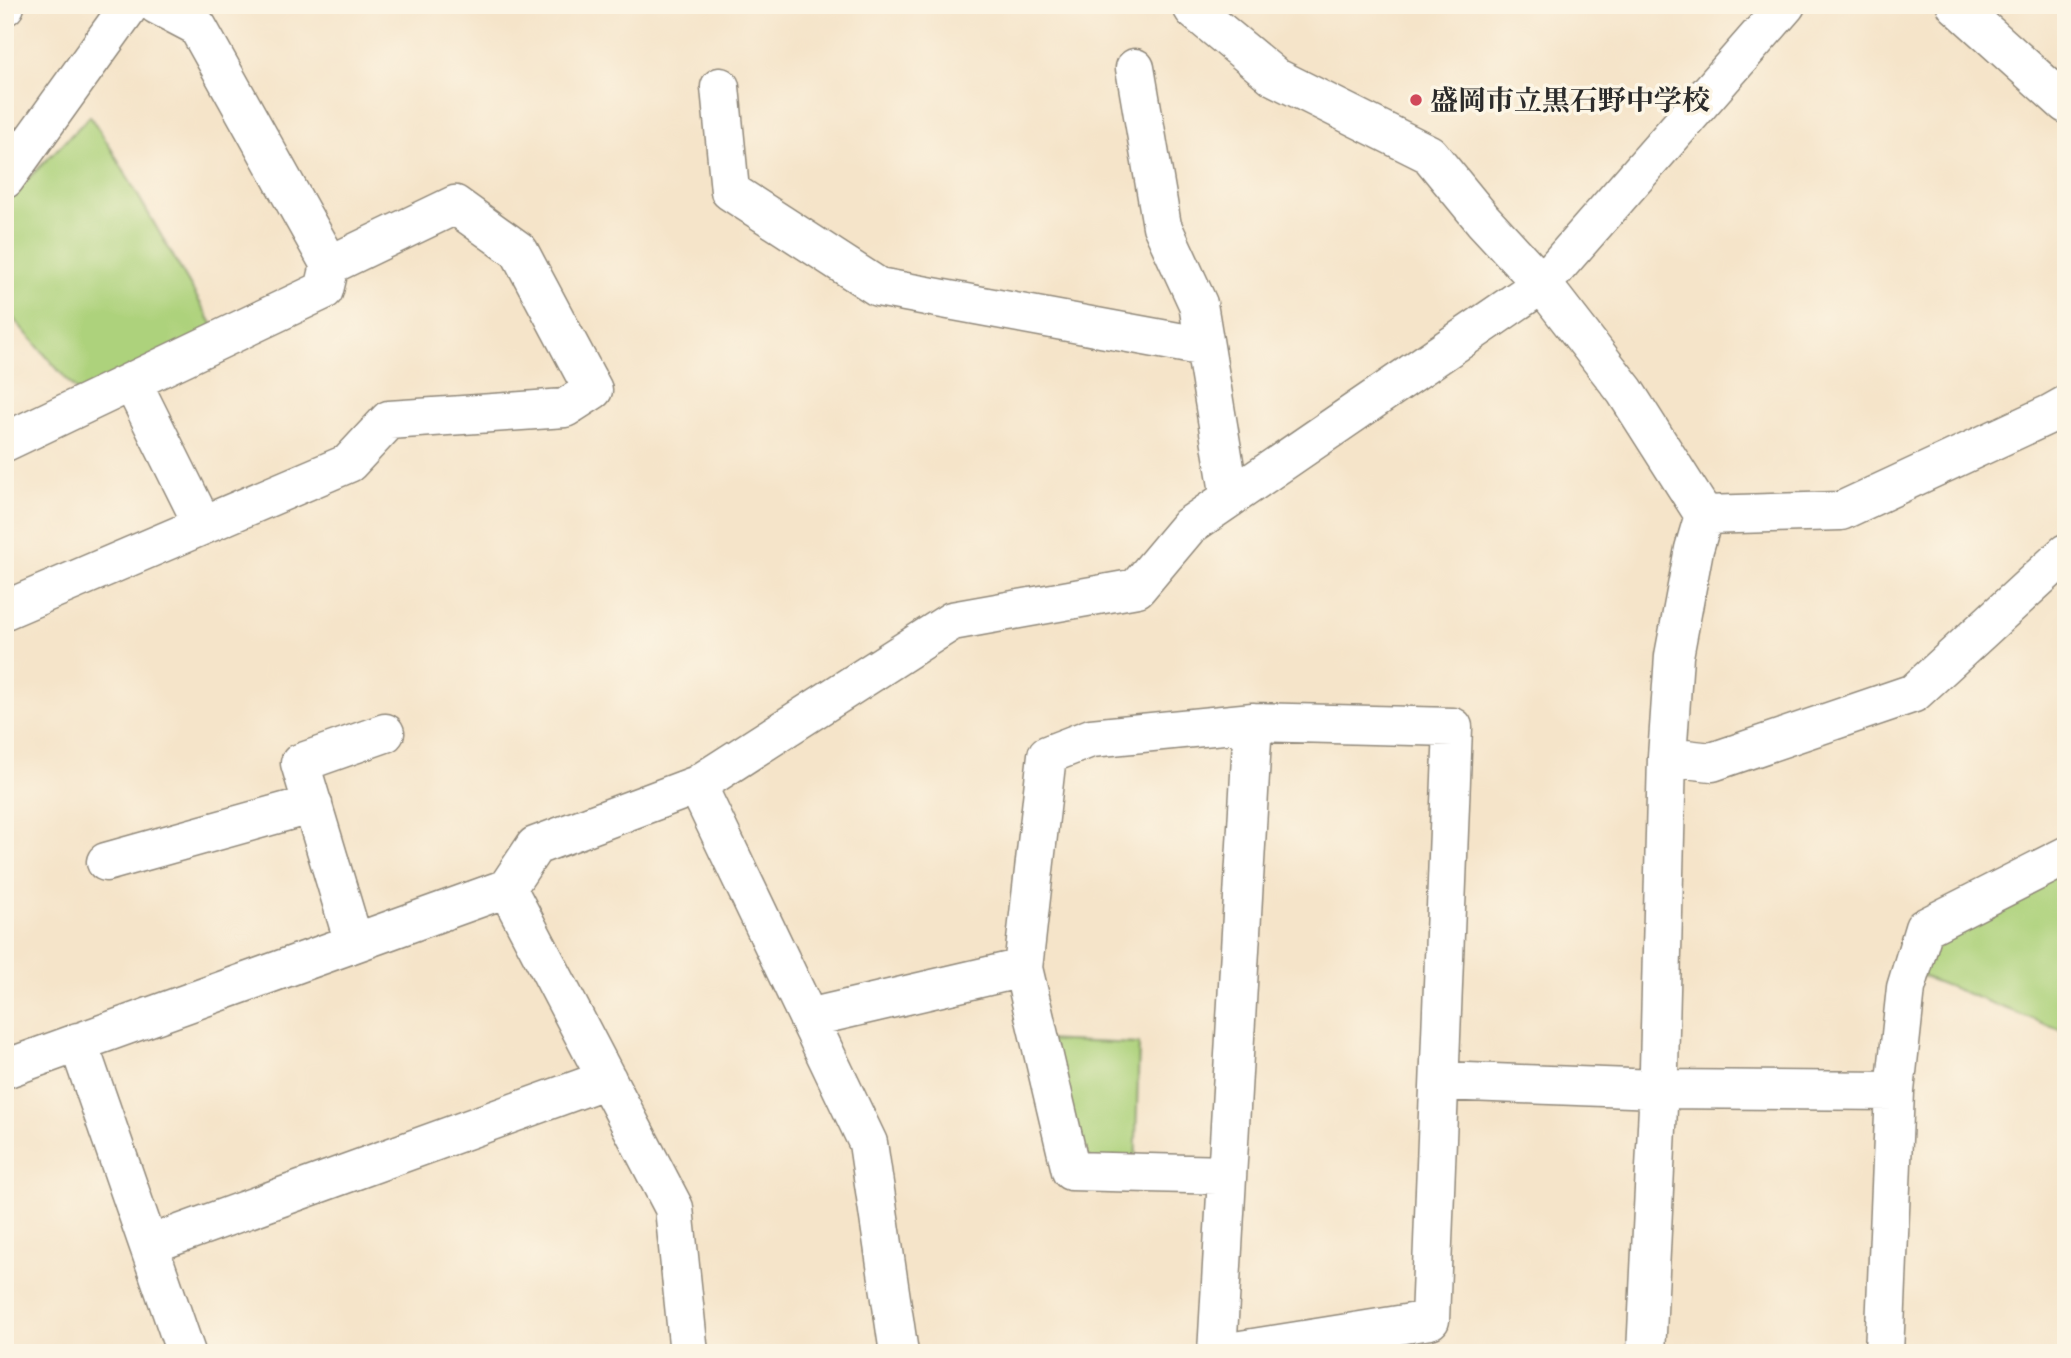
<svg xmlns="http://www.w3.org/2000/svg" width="2071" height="1358" font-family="Alegreya,'Noto Serif JP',serif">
<rect width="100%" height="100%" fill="#fcf5e5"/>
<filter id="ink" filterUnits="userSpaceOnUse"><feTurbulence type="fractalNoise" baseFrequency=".0143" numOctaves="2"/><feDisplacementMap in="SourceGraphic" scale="14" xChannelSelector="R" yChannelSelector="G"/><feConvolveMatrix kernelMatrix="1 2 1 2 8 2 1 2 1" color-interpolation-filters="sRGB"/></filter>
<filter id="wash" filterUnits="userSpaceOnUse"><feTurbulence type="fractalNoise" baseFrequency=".00686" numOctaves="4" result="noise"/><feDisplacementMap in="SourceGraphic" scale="28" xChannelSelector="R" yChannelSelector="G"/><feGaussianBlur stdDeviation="1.57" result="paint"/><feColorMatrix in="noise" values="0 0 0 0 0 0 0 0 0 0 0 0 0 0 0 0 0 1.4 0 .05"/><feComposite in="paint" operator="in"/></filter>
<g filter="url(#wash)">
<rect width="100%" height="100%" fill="#f5e4c9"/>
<!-- green -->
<path fill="#add27b" stroke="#6c7e53" stroke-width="2" d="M90,116L110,147L221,339L87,403L5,309V202Z
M2066,862V1032L1911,972L1922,936Z
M1040,1040L1139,1044L1135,1172L1071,1171Z"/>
</g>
<g filter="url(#ink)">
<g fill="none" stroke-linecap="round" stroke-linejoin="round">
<defs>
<path id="minor" d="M157,5L197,26L330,265
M1191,5L1194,10L1275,77L1429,154L1483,220L1542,284L1625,391L1704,515L1694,549L1674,656L1667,757L1658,1107L1646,1353
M1956,5L2066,104
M5,6V5
M1135,68L1162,226L1198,304L1230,498
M720,87L730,191L878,287L1205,347
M5,179L130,5
M132,382L203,525
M5,442L324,290L330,265L455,205L519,251L593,390L565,408L389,420L349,463L5,610
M1704,515L1841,511L2050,414L2066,405
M1667,757L1712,762L1914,693L2066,553
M697,785L868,1143L899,1353
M106,862L313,804
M507,888L674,1208L689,1353
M354,943L300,763L385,733
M808,1018L1023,968
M78,1042L186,1353
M5,1069L507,888L535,846L697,785L952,621L1137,588L1189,526L1542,284L1786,5
M1440,1081L1658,1089L1895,1091
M149,1245L607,1079
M1217,1353L1253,722L1091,738L1047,755L1023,968L1071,1171L1227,1175
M1222,1353L1430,1320L1453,727L1253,722
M1884,1353L1895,1091L1906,988L1924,928L2066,856"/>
</defs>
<!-- minor casing -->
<use href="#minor" stroke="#90887a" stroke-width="41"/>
<!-- minor -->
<use href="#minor" stroke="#fff" stroke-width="38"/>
</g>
</g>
<!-- markers -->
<circle fill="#d1495b" stroke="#fcf5e5" stroke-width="2.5" cx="1416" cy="100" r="7"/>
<g text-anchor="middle" stroke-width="7" stroke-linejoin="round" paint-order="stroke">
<!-- poi labels -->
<g font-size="28" font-weight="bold" fill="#2b2b2b" stroke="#fcf5e5" text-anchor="start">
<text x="1430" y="110">盛岡市立黒石野中学校</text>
</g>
</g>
<!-- margin -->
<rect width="2071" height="1358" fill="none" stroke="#fcf5e5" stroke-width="28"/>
</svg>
